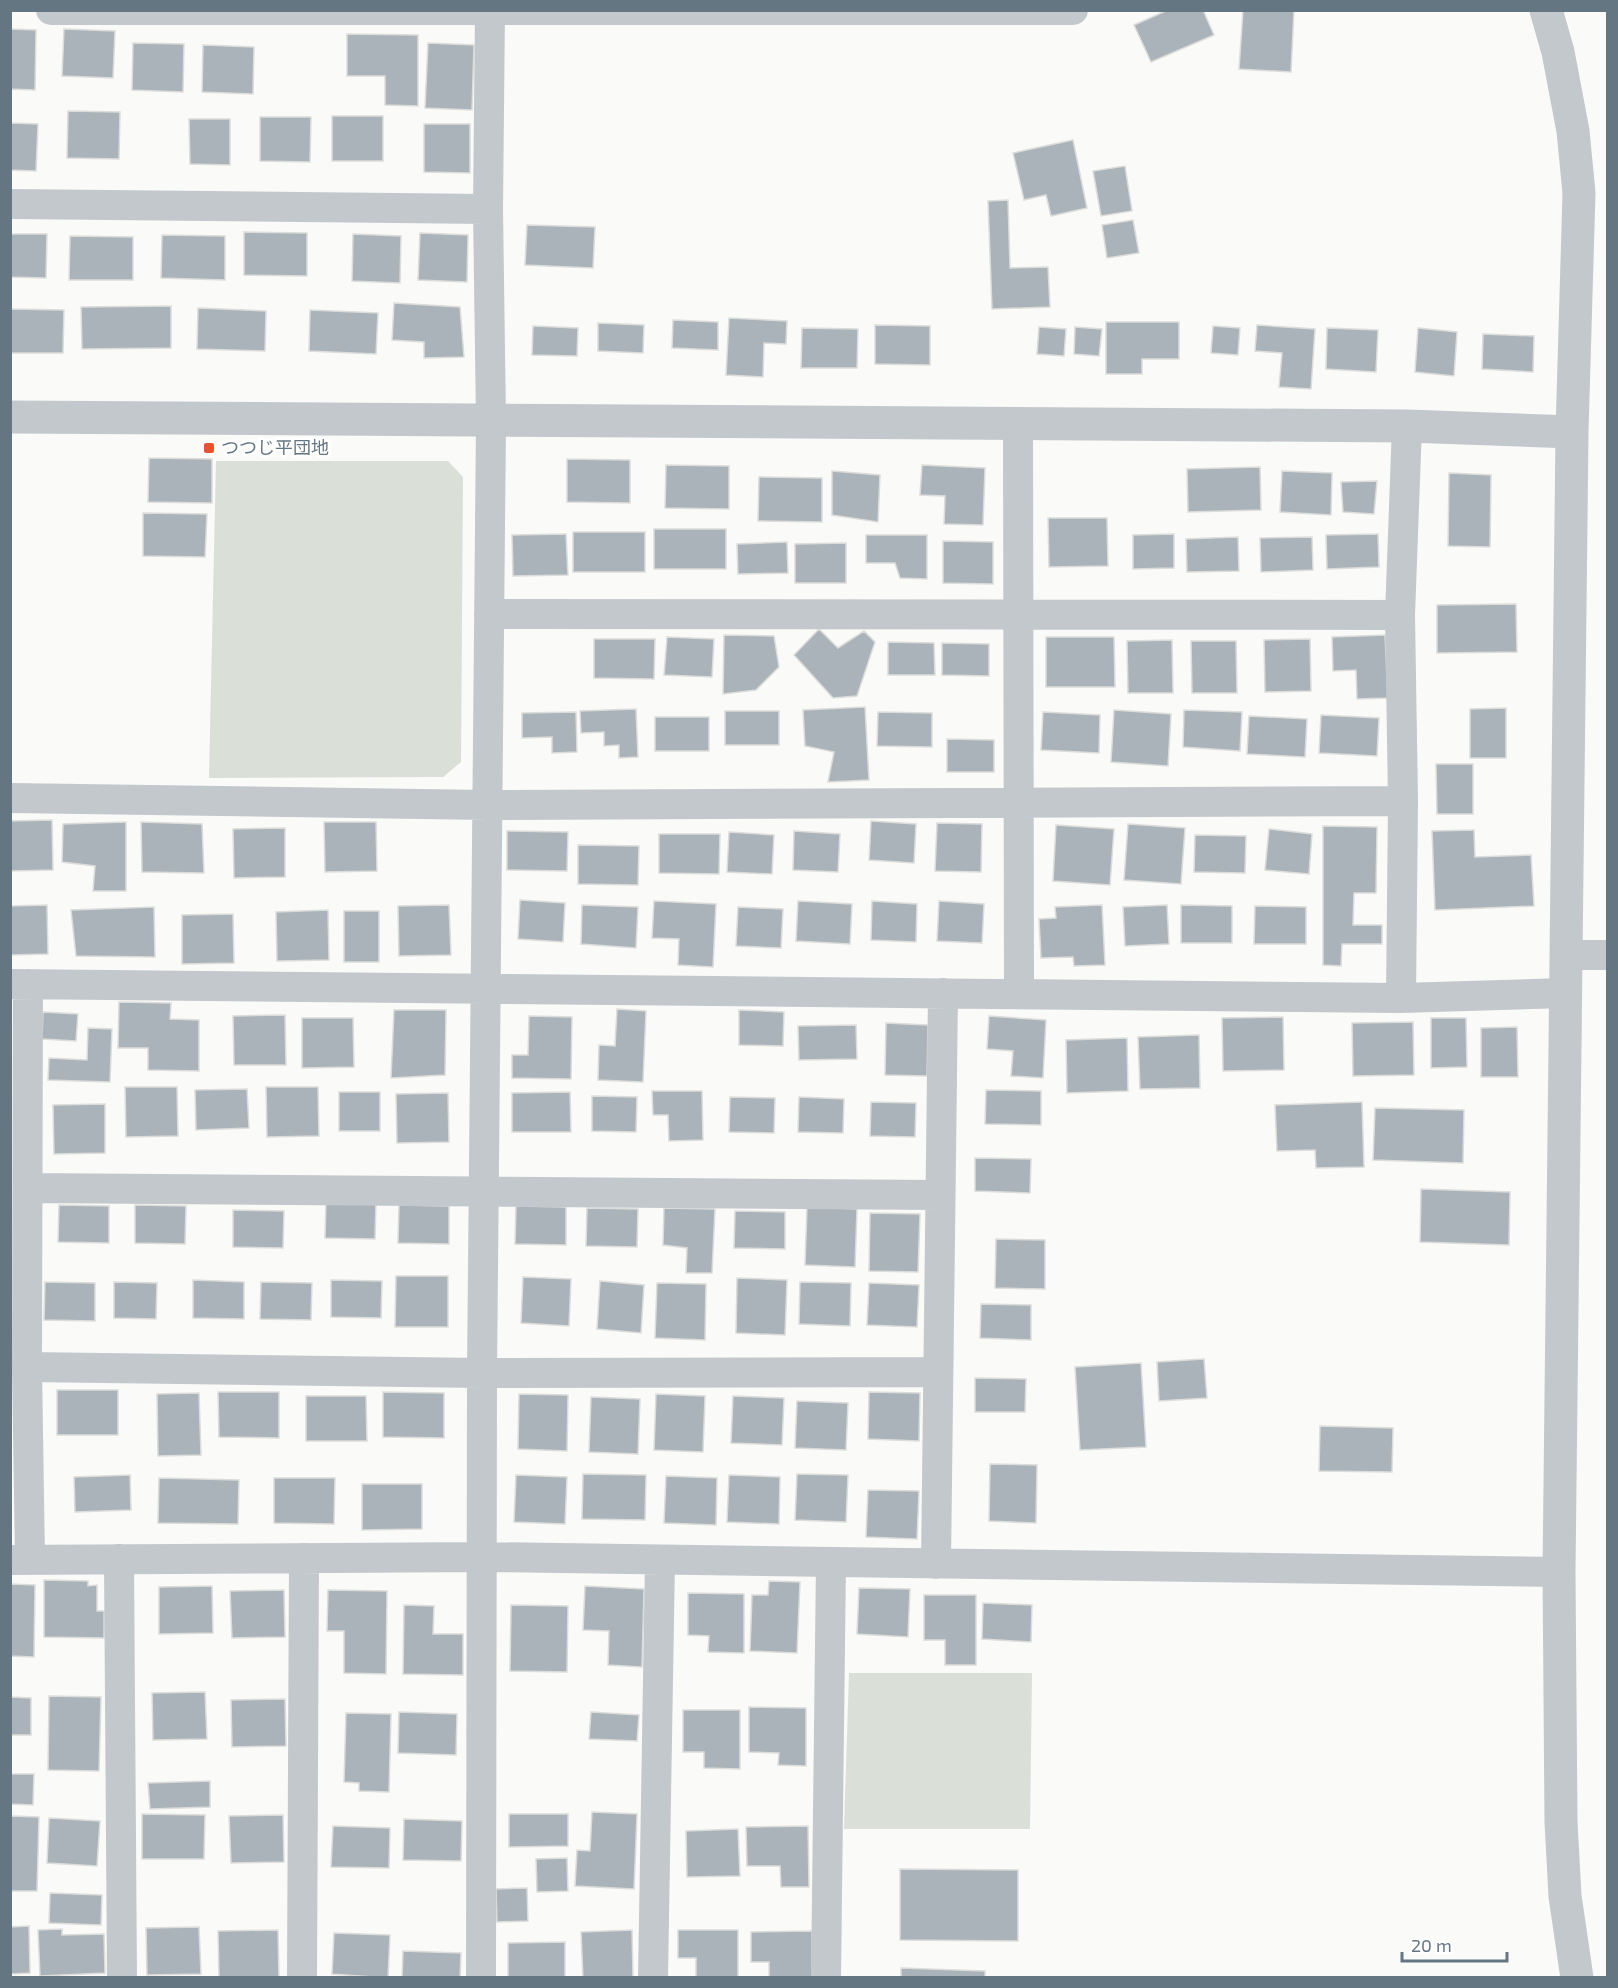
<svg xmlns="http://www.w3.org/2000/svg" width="1618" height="1988" font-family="'Exo 2','Noto Sans JP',sans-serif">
<rect width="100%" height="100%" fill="#fafaf8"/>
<!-- green -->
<path fill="#dadfd7" d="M216,461H448L463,477L461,762L443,777L209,778Z
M849,1673H1032L1030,1829H844Z"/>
<!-- building -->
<path fill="#aab3b9" stroke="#dcdcda" stroke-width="1.5" d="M1168,10H1203L1214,35L1151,62L1134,25Z
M1243,10H1294L1291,72L1239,69Z
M10,29L36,30L35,90L10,89Z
M64,29L115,31L113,78L62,76Z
M347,34L418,35V106L385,105V76H347Z
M133,43L184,44L183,92L132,90Z
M428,43L474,45L472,110L425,108Z
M203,45L254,47L253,94L202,92Z
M68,111L120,112L119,159L67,158Z
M332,116H383V161H332Z
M260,117H311L310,162L260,161Z
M189,119H230V165L190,164Z
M10,123L38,124L36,171L10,170Z
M424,124H470V173L424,172Z
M1073,140L1087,208L1051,216L1046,195L1024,200L1013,153Z
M1125,166L1132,211L1101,216L1093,171Z
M1008,200L1010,268L1048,267L1050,307L992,309L988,201Z
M1133,220L1139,253L1107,258L1102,225Z
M527,225L595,227L593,268L525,265Z
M244,232L307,233V276L244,275Z
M420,233L468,235L467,282L418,280Z
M10,234H47L46,278L10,277Z
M353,234L401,236L400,283L352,281Z
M162,235L225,236V280L161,278Z
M70,236L133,237V280H69Z
M394,303L460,307L464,357L424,358V342L392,340Z
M171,306V348L82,349L81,307Z
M198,308L266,311L265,351L197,349Z
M10,309L64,310L63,353H10Z
M310,310L378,313L376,354L309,351Z
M729,318L787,321L786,344L764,343L763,377L726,375Z
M673,320L718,322V350L672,348Z
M1106,322H1179V359H1142V374H1106Z
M598,323L644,325L643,353L598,351Z
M875,325L930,326V365L875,364Z
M1257,325L1315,329L1311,389L1279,387L1282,353L1255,351Z
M533,326L578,328L577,356L532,355Z
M1213,326L1240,328L1238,355L1211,353Z
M1039,327L1066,329L1064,356L1037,354Z
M1075,327L1102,329L1099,356L1074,354Z
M802,328L858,329L857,368H801Z
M1327,328L1378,330L1376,372L1326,369Z
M1418,328L1457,332L1454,376L1415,372Z
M1483,334L1534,336L1533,372L1482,369Z
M149,458L212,459V503L148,502Z
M567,459L630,460V503L567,502Z
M666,465L729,466V509L665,508Z
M922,465L985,468L983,525L944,524L945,496L920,495Z
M1260,467L1261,510L1188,512L1187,469Z
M832,471L880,475L878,522L832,515Z
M1282,471L1332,473L1331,515L1280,512Z
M1449,473L1491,475L1490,547L1448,546Z
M759,477L822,478V522L758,521Z
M1377,481L1374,514L1343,512L1341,482Z
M143,513L207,514L205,557L143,556Z
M1048,518H1107L1108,566L1049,567Z
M654,529H726V569H654Z
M573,532H645V572H573Z
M566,534L568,575L513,576L512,535Z
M1174,534V568L1133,569V535Z
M1378,534L1379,567L1327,569L1326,535Z
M866,535H927V579L900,578L895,563H866Z
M1238,537L1239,571L1187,572L1186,539Z
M1312,537L1313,570L1261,572L1260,538Z
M943,541L993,542V584L943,583Z
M787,542L788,573L738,574L737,544Z
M846,543V583H795V544Z
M1516,604L1517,652L1437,653V605Z
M819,629L838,648L864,631L875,642L857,696L833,698L794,655Z
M724,635L774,636L779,667L756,690L723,694Z
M1385,635L1388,698L1357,699L1356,670L1333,671L1332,637Z
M667,637L714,639L712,677L664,675Z
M1046,637H1114L1115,687H1046Z
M594,639H655L654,679L594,678Z
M1310,639L1311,691L1265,692L1264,640Z
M1172,640L1173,693H1128L1127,641Z
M1191,641H1236L1237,693H1192Z
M888,642L934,643L935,675H888Z
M942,643L989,644V676L942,675Z
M865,707L869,780L828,782L834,752L805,746L803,710Z
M1506,708V758H1470V709Z
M636,709L638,757L619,758V745L604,746V732L581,733L580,711Z
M1114,710L1171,714L1168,766L1111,762Z
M1184,710L1242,712L1240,751L1183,747Z
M725,711H779V745H725Z
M576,712L577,752L552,753V737L522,738V713Z
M878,712L932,713V747L877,746Z
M1043,712L1100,715L1099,753L1041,750Z
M1321,715L1379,718L1377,756L1319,753Z
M1249,716L1307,719L1305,757L1247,754Z
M655,717H709V751H655Z
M947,739L994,740V772H947Z
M1436,764H1473V814H1437Z
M52,820L53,870L10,871V821Z
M871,821L916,824L914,863L869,860Z
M126,822V891H93L95,866L62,862L63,824Z
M141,822L202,824L204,873L142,872Z
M324,822H376L377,871L325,872Z
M937,823L982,824L981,872L935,871Z
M1128,824L1185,828L1181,884L1124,880Z
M1056,825L1114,829L1110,885L1053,881Z
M1323,826L1377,827L1376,893H1354L1353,925H1382V944H1342L1341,966L1323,965Z
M285,828V877L234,878L233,829Z
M1269,829L1312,834L1309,874L1265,870Z
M1474,830L1475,857L1531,855L1534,906L1435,910L1432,831Z
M507,831L568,832L567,871L507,870Z
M794,831L840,834L838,872L793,870Z
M729,832L774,835L772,874L727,872Z
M659,834H720L719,874L659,873Z
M1195,835L1246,836L1245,873L1194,872Z
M578,845L639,846L638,885L578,884Z
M520,900L565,903L563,942L518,939Z
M654,901L716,904L713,967L678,965L679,939L652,938Z
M798,901L852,904L850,944L796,941Z
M872,901L917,904L916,942L871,940Z
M939,901L984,904L982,943L937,941Z
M47,905L48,954L10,955V906Z
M449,905L451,955L399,956L398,906Z
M582,905L638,907L636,948L581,944Z
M1102,905L1105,965L1074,966L1073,957L1041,958L1039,919L1056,918L1055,907Z
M1167,905L1169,944L1125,946L1123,907Z
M1181,905L1232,906V943H1181Z
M1255,906L1306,907V944H1254Z
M154,907L155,957L76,956L71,910Z
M738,907L783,909L781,948L736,946Z
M328,910L329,960L277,961L276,912Z
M344,911H379V962H344Z
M233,914L234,963L182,964V915Z
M119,1002L171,1003L170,1019L199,1020V1071L148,1070V1048H118Z
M617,1009L646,1011L643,1082L598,1080L599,1045L615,1046Z
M394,1010H446L445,1075L391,1078Z
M739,1010L784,1012L783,1046L739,1045Z
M43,1012L78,1014L76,1041L42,1039Z
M285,1015L286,1065H234L233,1016Z
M529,1016L572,1017L571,1079L512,1078V1055H528Z
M989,1016L1046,1020L1043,1078L1011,1076L1013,1051L987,1049Z
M1283,1017L1284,1070L1223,1071L1222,1018Z
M302,1018H353L354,1067L302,1068Z
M1431,1018H1466L1467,1067L1431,1068Z
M1413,1022L1414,1075L1353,1076L1352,1023Z
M886,1023L928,1025L927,1076L885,1075Z
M856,1025L857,1059L799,1060L798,1026Z
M1517,1027L1518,1077H1481V1028Z
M88,1028L112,1029L110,1082L48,1080L49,1058L87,1060Z
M1199,1035L1200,1088L1140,1089L1138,1037Z
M1127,1038L1128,1091L1067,1093L1066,1040Z
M125,1087H177L178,1136L126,1137Z
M266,1087H318L319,1136L267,1137Z
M247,1089L249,1128L196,1130L195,1090Z
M986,1090L1041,1091V1125L985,1124Z
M652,1091H702L703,1140L669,1141L668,1115H653Z
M339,1092H380V1131H339Z
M570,1092L571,1132H512V1093Z
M448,1093L449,1142L397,1143L396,1094Z
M592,1096L637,1097L636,1132L592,1131Z
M730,1097L775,1098L774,1133L729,1132Z
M799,1097L844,1099L843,1133L798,1132Z
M871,1102L916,1103L915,1137L870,1136Z
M1362,1102L1364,1167L1316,1168L1315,1150L1277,1151L1275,1105Z
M105,1104V1153L54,1154L53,1105Z
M1375,1108L1464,1110L1463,1163L1373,1160Z
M975,1158L1031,1159L1030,1193L975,1191Z
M1421,1189L1510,1192L1509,1245L1420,1242Z
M326,1201L376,1202L375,1239L325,1238Z
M59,1205L109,1206V1243L58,1242Z
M135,1205L186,1206L185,1244L135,1243Z
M399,1205L449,1206V1244L398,1243Z
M516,1206L566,1207V1245L515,1244Z
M807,1207L857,1209L855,1267L805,1265Z
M587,1208L638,1209L637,1247L586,1246Z
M664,1208L715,1209L712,1273H686L687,1248L663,1245Z
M233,1210L284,1211L283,1248L233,1247Z
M735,1211L785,1212V1249L734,1248Z
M870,1213L920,1214L918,1272L869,1271Z
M996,1239L1045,1240V1289L995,1288Z
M396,1276H448V1327H395Z
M523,1277L571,1279L569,1326L521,1323Z
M737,1278L787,1280L785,1335L736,1333Z
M193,1280L244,1282V1319L193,1318Z
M331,1280L382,1281L381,1318L331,1317Z
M600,1281L644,1285L641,1333L597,1329Z
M45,1282L95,1283V1321L44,1320Z
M114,1282L157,1283L156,1319L114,1318Z
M261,1282L312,1283L311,1320L260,1319Z
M800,1282L851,1283L850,1326L799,1324Z
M657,1283L706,1284L705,1340L655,1338Z
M869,1283L919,1285L917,1327L867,1325Z
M981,1304L1031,1305V1340L980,1338Z
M1204,1359L1207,1398L1159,1401L1157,1362Z
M1141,1363L1146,1447L1080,1450L1075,1367Z
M975,1378L1026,1379L1025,1412H975Z
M57,1390H118V1435H57Z
M218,1392H279V1438L219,1437Z
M383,1392L444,1393V1438L383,1437Z
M869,1392L920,1393L919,1441L868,1439Z
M199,1393L201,1455L158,1456L157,1394Z
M519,1394L568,1395L567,1451L518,1449Z
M656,1394L705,1396L703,1452L654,1450Z
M306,1396H366L367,1441H306Z
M733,1396L784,1398L782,1445L731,1443Z
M591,1397L640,1399L638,1454L589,1452Z
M797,1401L848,1403L846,1450L795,1448Z
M1320,1426L1393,1428L1392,1472L1319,1471Z
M990,1464L1037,1465L1036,1523L989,1521Z
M583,1474L646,1475L645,1520L582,1519Z
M797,1474L848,1475L846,1522L795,1520Z
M130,1475L131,1510L75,1512L74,1477Z
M516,1475L567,1477L565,1524L514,1522Z
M729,1475L780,1477L779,1524L727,1522Z
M666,1476L717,1478L716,1525L664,1523Z
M159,1478L239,1480L238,1524L158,1523Z
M274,1478H335L334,1524L274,1523Z
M362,1484H422V1529L362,1530Z
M868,1490L919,1491L917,1539L866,1537Z
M44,1580L88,1581V1586L97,1585V1611H104V1638L44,1637Z
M769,1581L800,1582L797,1653L750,1651L752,1595H768Z
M10,1584L35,1585L34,1657L10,1656Z
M212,1586L213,1633L159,1634V1587Z
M585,1586L644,1589L642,1667L608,1665L609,1631L583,1630Z
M859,1588L910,1589L908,1637L857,1634Z
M284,1590L285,1637L232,1638L230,1591Z
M328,1590L387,1591L386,1674L344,1673V1631H327Z
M688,1593L744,1594V1653L708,1652L709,1636L688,1635Z
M924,1595H976V1665H945V1640H924Z
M983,1603L1032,1605L1031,1642L982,1639Z
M404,1605L434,1606L433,1634H463V1675L403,1674Z
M511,1605L568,1606L567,1672L510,1671Z
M205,1692L207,1739L153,1740L152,1693Z
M49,1696L101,1697L99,1771L48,1770Z
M10,1697L31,1698V1735H10Z
M285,1699L286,1746L232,1747L231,1700Z
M749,1707L806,1708V1766L778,1765L779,1753L749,1752Z
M683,1710H740V1769L704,1768V1752H683Z
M399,1712L457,1714L456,1755L398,1753Z
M591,1712L639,1715L637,1741L589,1739Z
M346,1713L391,1714L389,1792L359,1791V1783L344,1782Z
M10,1774H34L33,1805L10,1804Z
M210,1781V1807L150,1809L148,1783Z
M592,1812L637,1814L634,1889L575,1886L577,1850L590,1851Z
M142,1814L205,1815L204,1859H142Z
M509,1814H568V1846L509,1847Z
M283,1815L284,1862L231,1863L229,1816Z
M10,1816L39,1817L37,1891H10Z
M49,1818L100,1821L97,1866L47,1863Z
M404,1819L462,1821L461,1861L403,1860Z
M333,1826L390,1828L389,1868L331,1867Z
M808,1826L809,1887H781L780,1866H747L746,1827Z
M738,1829L740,1876L687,1877L686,1831Z
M567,1858L568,1891L537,1892L536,1859Z
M900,1869L1018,1870V1941L900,1940Z
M527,1888L528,1921L497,1922L496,1889Z
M50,1893L102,1895L101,1925L49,1923Z
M29,1926L30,1973L10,1974V1927Z
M199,1927L201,1974L147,1975L146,1928Z
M62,1929V1935L104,1934L105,1973L40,1976L38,1930Z
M278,1930L279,1978H219L218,1931Z
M632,1930L633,1978H583L581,1932Z
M678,1930H738V1978H696V1958H678Z
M812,1931V1978H769V1962H751V1932Z
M334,1933L390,1935L388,1978L332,1974Z
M565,1942V1978H508V1943Z
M403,1951L461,1953L460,1978H402Z
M901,1968L985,1971V1978H901Z"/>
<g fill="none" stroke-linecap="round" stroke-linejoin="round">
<!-- minor -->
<path stroke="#c3c8cc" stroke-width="30" d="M51,10H1073
M10,204L488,209
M1018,424L1019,993
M489,614L1400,615
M10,798L488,805L1403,801
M1565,955H1608
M10,984L1401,998L1565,993
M28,984L27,1367L30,1560
M1401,998L1403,801L1400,615L1407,426
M28,1188L940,1195
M27,1367L482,1373L937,1372
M119,1559L122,1978
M10,1560L483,1557L1559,1572
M936,1564L943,993
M302,1978L304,1558
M481,1978L482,1373L491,421L488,209L490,10
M653,1978L660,1560
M826,1978L831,1562"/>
<!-- tertiary -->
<path stroke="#c3c8cc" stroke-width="33" d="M1546,10L1558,52L1573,131L1579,193L1572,432L1559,1572L1561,1822L1565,1896L1577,1978
M10,417L1407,426L1572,432"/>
</g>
<!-- markers -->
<rect fill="#e4572e" stroke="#fff" stroke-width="2" x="203" y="442" width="12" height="12" rx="3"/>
<g text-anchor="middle" stroke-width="6" stroke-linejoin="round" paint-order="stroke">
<!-- poi labels -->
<g font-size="18" fill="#657683" stroke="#fff" text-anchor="start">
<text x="221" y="454">つつじ平団地</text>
</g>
</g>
<!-- border -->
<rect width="1618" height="1988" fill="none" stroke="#657683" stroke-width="24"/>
<!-- scale -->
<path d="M1402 1952v9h105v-9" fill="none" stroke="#657683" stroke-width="3"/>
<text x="1411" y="1952" font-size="18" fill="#657683" stroke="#ffffff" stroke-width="4.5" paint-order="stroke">20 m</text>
</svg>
